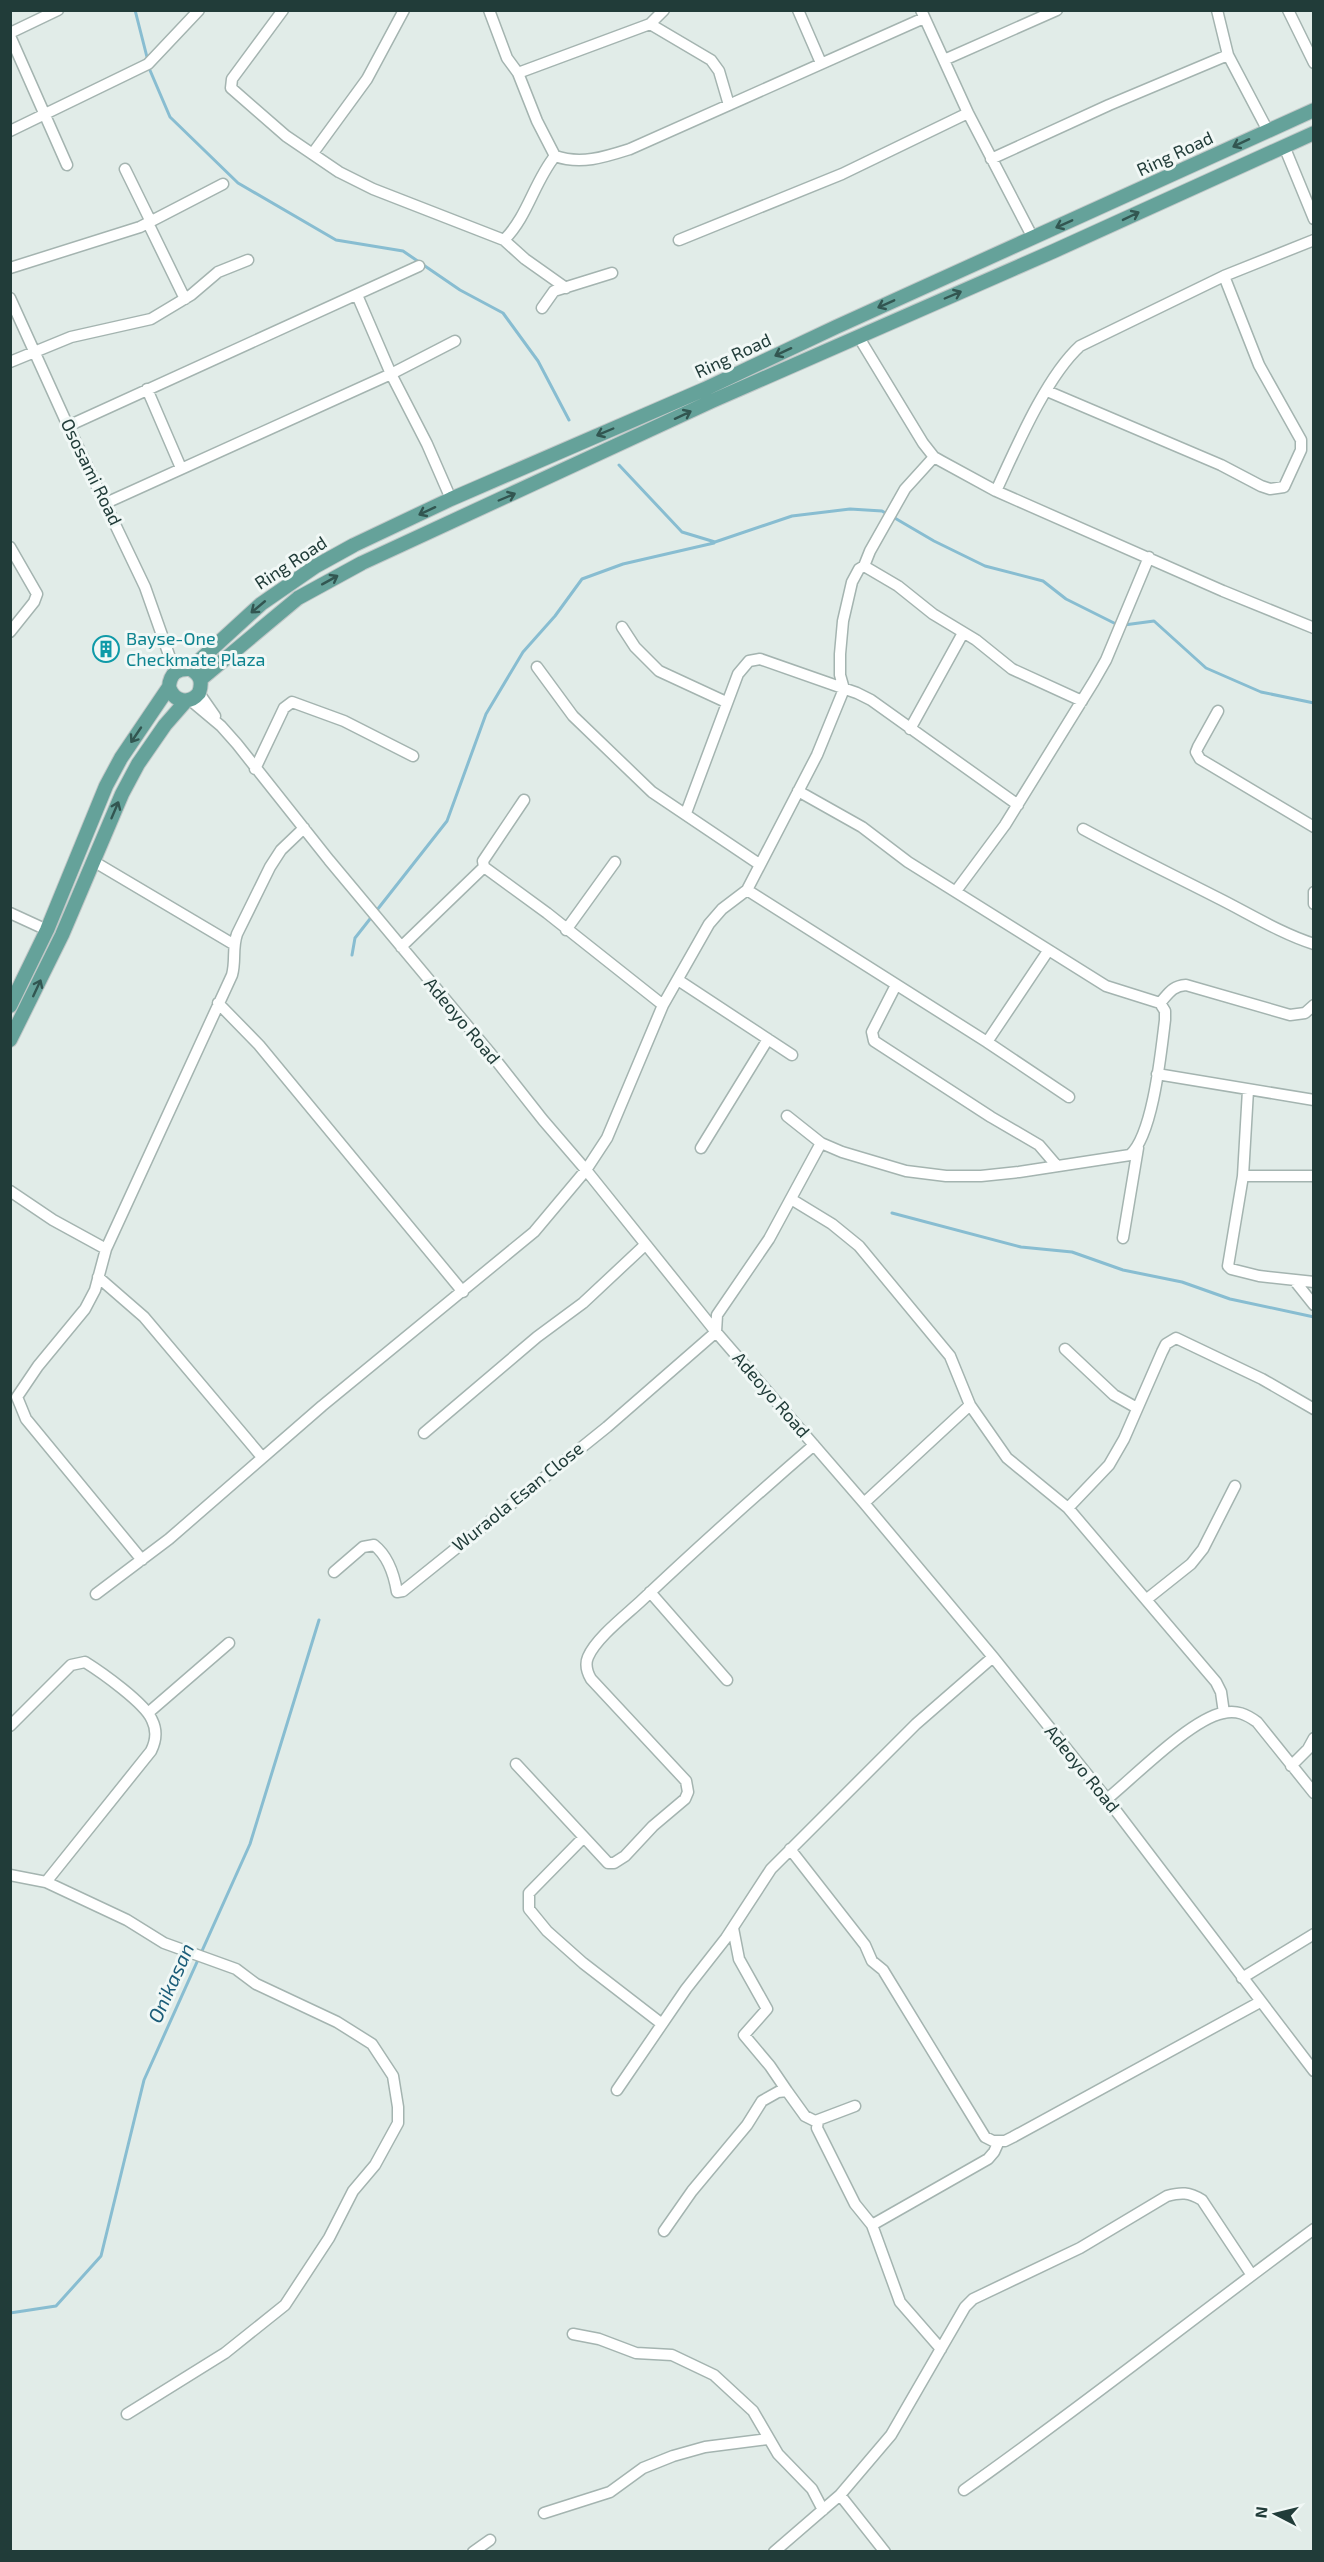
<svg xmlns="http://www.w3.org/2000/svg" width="1324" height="2562" font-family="'Exo 2',sans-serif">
<rect width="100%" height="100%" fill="#e1ece8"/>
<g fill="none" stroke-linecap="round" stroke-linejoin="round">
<!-- stream -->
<path stroke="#88bdd1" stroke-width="3" d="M135,10L148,61
M149,68L170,117L238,183L336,240L403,251L460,290L503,313L538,361L569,420
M619,465L682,532L715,542L792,516L850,509L882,511L887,514
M893,517L934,541L985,566L1043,581L1066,599L1118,625
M1124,625L1154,621L1206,668L1261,692L1314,703
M352,955L355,938L447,821L486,714L523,652L555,616L582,579L623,564L714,543
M892,1213L1021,1247L1072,1252L1123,1270L1182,1282L1230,1299L1314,1317
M10,2313L56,2306L101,2256L144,2080L250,1844L319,1620"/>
<defs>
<path id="minor" d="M283,10L232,79L231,88L286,136L339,172L373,189L504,240C528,216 534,182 555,156
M489,10L507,58L518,73L537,121L555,156C581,165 605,157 630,149L924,18
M798,10L821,63
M921,10L968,113L1033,238
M1217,10L1228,55L1268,131
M1288,10L1314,63
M650,24L711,60L719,71L729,105
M10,33L58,10
M10,36L67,165
M944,60L1057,10
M518,73L650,24L664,10
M10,131L148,64L199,10
M1284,146L1314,219
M313,153L367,79L404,10
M991,159L1109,105L1228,55
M125,169L151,222
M148,223L185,299
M504,240L525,259L566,288
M679,240L842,174L968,113
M10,268L140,227L223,184
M357,295L391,374L427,444L451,499
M10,298L68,426L145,587L175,672
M542,308L554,291L612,273
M858,336L923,443L934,457L941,461L996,491L1223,591L1314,628
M10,362L71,337L151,319L191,295L218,272L248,260
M147,389L181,468
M1047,391L1221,465L1261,486L1270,489L1284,487L1301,450V440L1259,365L1224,276
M68,426L419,266
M996,491C1016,448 1046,377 1080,346L1224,276L1314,240
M106,503L391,374L455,341
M10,547L37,594L34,602L10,632
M864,566L898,586L933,614L976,640L1012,669L1082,701
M622,627L635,647L659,671L726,702
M537,667L573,716L652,792L759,864
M199,693L215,716
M190,700L221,726L237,744L329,860L491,1054L543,1120L586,1170L716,1332L864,1503L993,1657L1107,1799L1314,2071
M1218,711L1198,747L1196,752L1200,759L1314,827
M910,729L963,633
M255,769L284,708L292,702L344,721L413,756
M798,791L862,827L908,862L1106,986L1160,1003C1169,993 1172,986 1186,985L1290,1015L1305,1013L1314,1005
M686,813L738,674L749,661L760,659L857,693L871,700L1018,805
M1083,829C1127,853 1173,875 1218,898C1250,914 1280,933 1314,944
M93,861L233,944
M484,867L547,913L663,1005
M747,890L987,1042L1069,1097
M956,891L1005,825L1094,681L1106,660L1149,557
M1314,892V904
M10,913L47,930
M566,930L615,862
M401,947L484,867L483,861L524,800
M678,980L792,1055
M896,985L872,1032L874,1041L991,1117L1039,1145L1057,1166
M218,1003L259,1045L463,1292
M987,1042L1048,951
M1157,1074L1314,1100
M1248,1090L1243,1176L1228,1266L1231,1269L1259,1276L1314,1282
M787,1116L821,1143L842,1152L906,1171L946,1176H981L1019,1172L1130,1155C1153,1135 1161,1052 1165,1020V1011L1160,1003
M701,1148L768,1039
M1243,1176H1314
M10,1191L53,1220L106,1249
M791,1199L832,1224L859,1246L950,1356L970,1405L1007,1458L1068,1508L1216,1682L1221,1692L1224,1713
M1123,1238L1138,1148
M98,1277L144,1317L262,1457
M1294,1280L1314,1305
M1065,1349L1114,1395L1137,1408
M424,1433L537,1337L583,1303L645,1245
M864,1503L970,1405
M1068,1508L1109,1465L1124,1439L1162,1352L1166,1344L1176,1338L1262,1379L1314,1409
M142,1560L26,1419L17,1397L38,1366L85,1309L95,1290L106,1249L232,975C236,961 232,948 237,934L270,867L281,850L304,828
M334,1572L363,1547L374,1545C388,1556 394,1574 397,1592L403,1591L607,1427L716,1332L717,1315L769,1239L821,1143
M650,1592L727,1680
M96,1594L169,1539L322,1406L534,1232L586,1170L607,1138L663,1005L709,924L722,909L747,890L817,755L844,689L840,675V654L843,621L852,582L859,569L864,566L870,551L905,489L934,457
M1147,1599L1191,1564L1203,1549L1235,1486
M148,1713L229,1643
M10,1726L71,1665L85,1662C101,1672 145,1703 152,1720C157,1730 156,1741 151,1751L46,1882
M516,1764L608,1863H614L625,1856L653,1826L685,1799L688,1792L686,1781L591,1679C587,1672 585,1664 588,1657C596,1638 626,1615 641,1601C697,1548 755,1496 814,1445
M1291,1766L1308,1749L1314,1738
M1107,1799C1134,1777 1191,1719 1223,1713C1237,1710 1246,1714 1257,1722L1314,1793
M583,1838L529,1893V1909L547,1931L583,1963L662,2024
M790,1849L865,1945L872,1961L883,1970L985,2137L993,2141H1005L1013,2137L1260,2002
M10,1875L46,1882L127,1920L164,1943L236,1969L256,1984L337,2022L372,2044L393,2076L398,2107V2123L375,2165L353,2191L329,2238L285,2305L225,2353L127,2414
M733,1928L739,1959L767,2009L744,2035L770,2066L787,2091
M1242,1978L1314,1934
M617,2090L686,1989L726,1938L771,1869L916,1724L993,1657
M855,2106L818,2120L817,2128L855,2204L872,2225L900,2302L941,2349
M872,2225L988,2159L994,2152L999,2141
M664,2231L692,2191L747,2125L762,2101L778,2092L787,2091L805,2116L817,2122
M573,2334L599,2339L636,2353L672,2355L714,2375L753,2411L778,2454L812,2489L823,2510
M964,2490C1083,2406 1197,2315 1314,2229
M840,2495L885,2552
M544,2513L610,2492L643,2468L673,2456L705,2447L768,2439
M473,2552L490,2540
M774,2552L840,2495L891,2435L965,2307L973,2299L1080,2248L1167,2196C1181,2192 1189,2192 1202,2200L1251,2274"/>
<path id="major" d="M190,669L261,604L316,566L354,545L451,499L705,389L836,327L1314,110
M201,679L298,598L362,563L712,401L1054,251L1314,133
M10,1006L47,930L106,786L121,758L169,687C170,674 177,668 190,669C200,674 203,681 199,693C189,705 174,702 169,687
M10,1040L62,935L122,794L138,764L165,725L186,701"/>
</defs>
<!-- minor casing -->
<use href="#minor" stroke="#a4b4b0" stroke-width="13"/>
<!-- major casing -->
<use href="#major" stroke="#c1c8c8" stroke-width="16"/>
<!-- minor -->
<use href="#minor" stroke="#fff" stroke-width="10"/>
<!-- major -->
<use href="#major" stroke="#65a29a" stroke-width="14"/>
</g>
<!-- one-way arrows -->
<defs><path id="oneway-shaft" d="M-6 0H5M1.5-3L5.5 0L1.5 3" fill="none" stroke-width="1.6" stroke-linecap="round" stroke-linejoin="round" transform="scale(1.5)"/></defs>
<g stroke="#325651">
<use href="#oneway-shaft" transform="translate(1241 143) rotate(155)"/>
<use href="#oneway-shaft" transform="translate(1131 216) rotate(-26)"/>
<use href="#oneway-shaft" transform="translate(1064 224) rotate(156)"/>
<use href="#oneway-shaft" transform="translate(953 295) rotate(-23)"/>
<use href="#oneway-shaft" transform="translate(886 304) rotate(156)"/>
<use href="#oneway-shaft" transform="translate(783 352) rotate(155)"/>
<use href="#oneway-shaft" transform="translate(683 415) rotate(-25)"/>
<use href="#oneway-shaft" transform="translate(605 432) rotate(157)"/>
<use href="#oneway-shaft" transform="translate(507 497) rotate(-23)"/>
<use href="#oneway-shaft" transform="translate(427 511) rotate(155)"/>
<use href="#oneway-shaft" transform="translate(330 580) rotate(-29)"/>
<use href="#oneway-shaft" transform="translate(258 607) rotate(140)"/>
<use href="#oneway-shaft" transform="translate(136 735) rotate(124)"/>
<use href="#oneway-shaft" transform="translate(115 810) rotate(-67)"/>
<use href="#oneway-shaft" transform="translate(37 988) rotate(-65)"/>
</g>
<!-- icons -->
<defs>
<symbol id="building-ring" viewBox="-11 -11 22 22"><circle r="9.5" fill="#f1f8f6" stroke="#0f9aa8" stroke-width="1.5"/><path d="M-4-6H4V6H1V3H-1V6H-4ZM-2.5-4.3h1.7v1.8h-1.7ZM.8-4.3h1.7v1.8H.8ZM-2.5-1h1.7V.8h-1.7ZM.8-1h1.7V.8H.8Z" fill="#0f9aa8"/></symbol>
</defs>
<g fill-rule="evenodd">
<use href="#building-ring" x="91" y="634" width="30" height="30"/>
</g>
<g text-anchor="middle" stroke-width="6" stroke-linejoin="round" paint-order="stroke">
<!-- street labels -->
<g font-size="18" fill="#213c39" stroke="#f1f8f6">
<text transform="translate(1175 154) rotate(-25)" y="6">Ring Road</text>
<text transform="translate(733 356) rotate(-25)" y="6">Ring Road</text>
<text transform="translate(91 472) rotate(64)" y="6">Ososami Road</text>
<text transform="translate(291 563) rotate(-33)" y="6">Ring Road</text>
<text transform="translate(462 1021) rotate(50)" y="6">Adeoyo Road</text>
<text transform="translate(771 1395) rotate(49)" y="6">Adeoyo Road</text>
<text transform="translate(518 1497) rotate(-39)" y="6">Wuraola Esan Close</text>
<text transform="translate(1082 1769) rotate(51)" y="6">Adeoyo Road</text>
</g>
<!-- culture labels -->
<g font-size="18" fill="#0d838f" stroke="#f1f8f6" text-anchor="start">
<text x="126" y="645">Bayse-One<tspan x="126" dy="21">Checkmate Plaza</tspan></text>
</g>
<!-- water labels -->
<g font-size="20" font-style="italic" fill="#1b5d79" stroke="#f1f8f6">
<text transform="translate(171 1983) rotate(-66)" y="7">Onikasan</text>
</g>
</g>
<!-- border -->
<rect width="1324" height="2562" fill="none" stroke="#213c39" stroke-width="24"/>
<!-- north arrow -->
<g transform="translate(1276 2514) rotate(277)" stroke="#f1f8f6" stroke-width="4.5" paint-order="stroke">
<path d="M0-4.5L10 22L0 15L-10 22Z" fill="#213c39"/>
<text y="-9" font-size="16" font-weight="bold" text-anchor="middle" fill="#213c39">N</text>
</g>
</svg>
